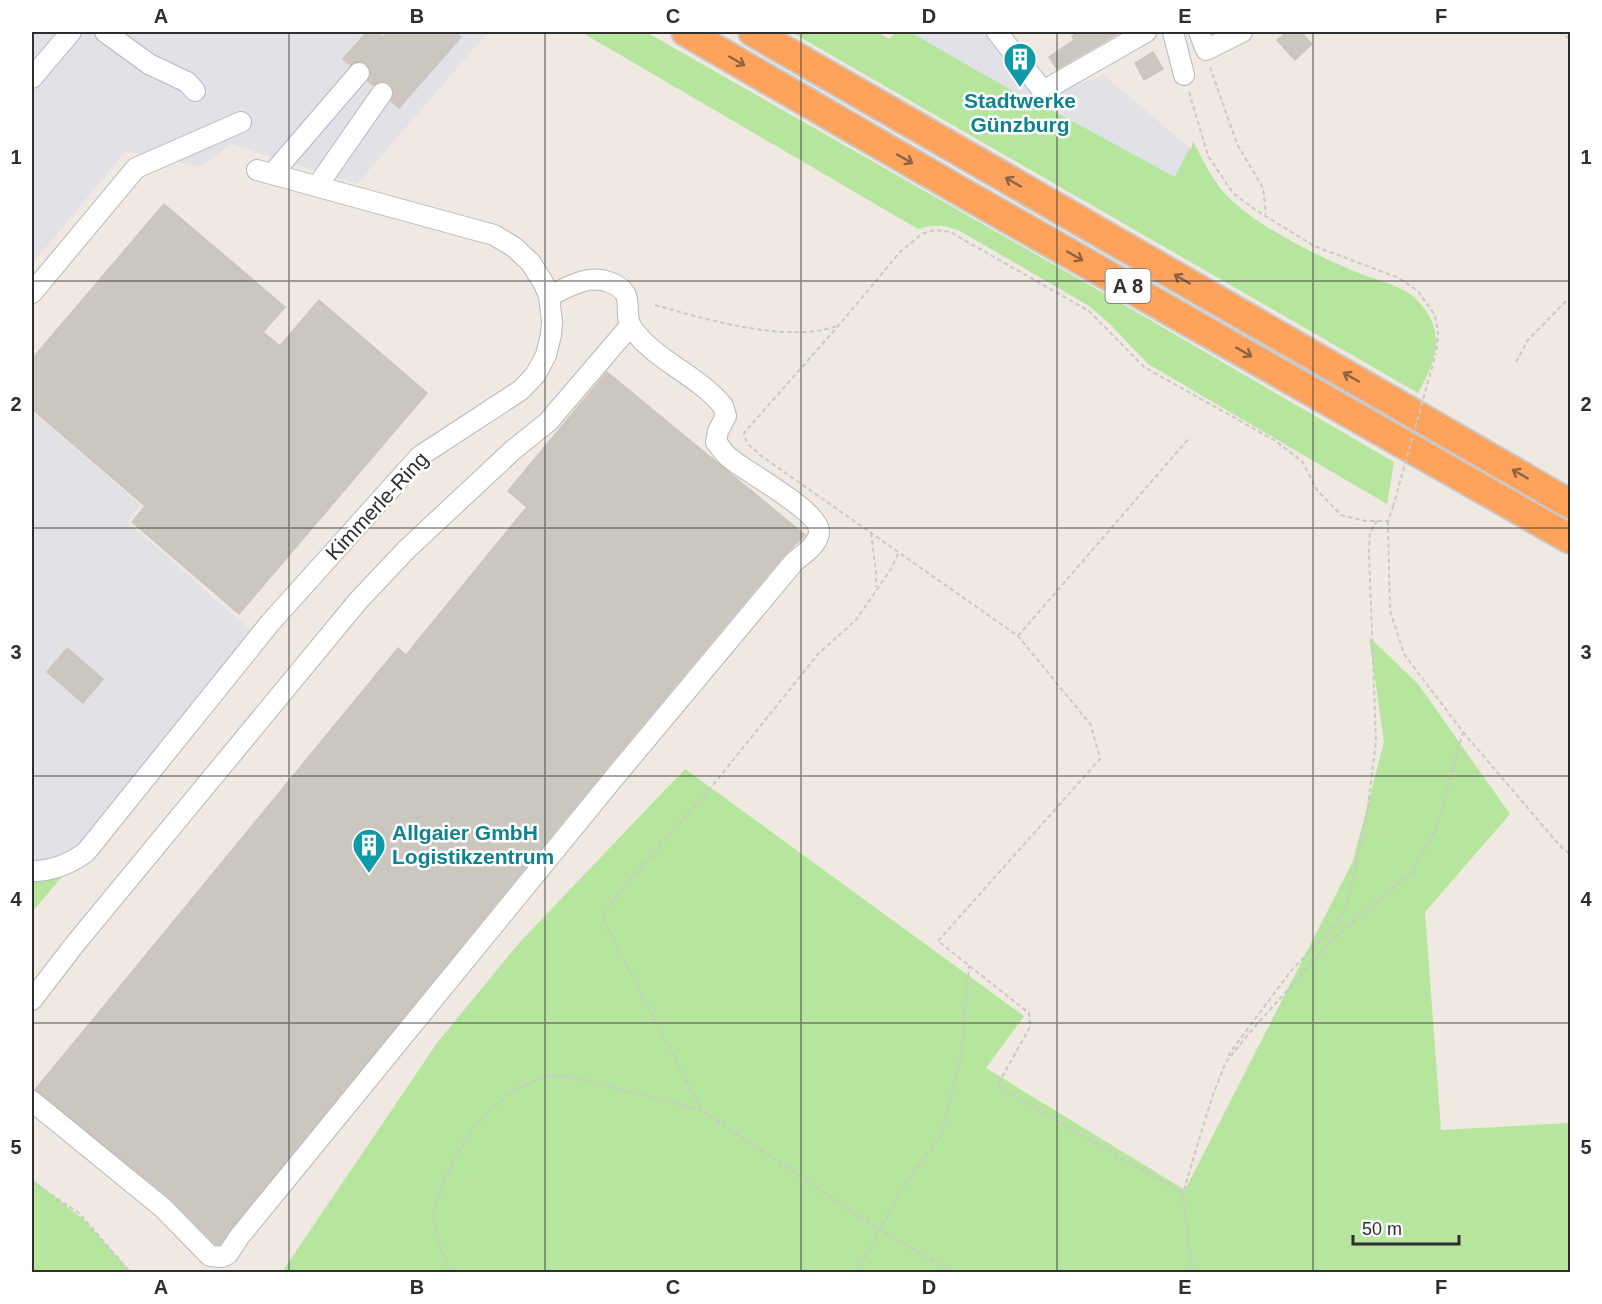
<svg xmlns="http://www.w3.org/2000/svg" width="1602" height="1304" font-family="Arial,sans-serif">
<rect width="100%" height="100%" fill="#efe9e1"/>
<!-- industrial -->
<path fill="#e3e1e8" d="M32,32H488L357,184L231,144L201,167L126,151L32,264Z
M910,32H990L1042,98L1104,75L1191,149H1189L1175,178L1039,103L1025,98Z
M32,411L141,505L128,522L264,642L101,847L32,877Z"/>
<!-- green -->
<path fill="#b6e59e" d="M581,32H646L1121,303L1394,462L1387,504L1148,364L1108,322L1089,306L960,231C945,225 935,224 918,229Z
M791,32H877L889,39L896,32H910L1025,98L1039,103L1175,177L1189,149H1191L1193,141C1203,160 1212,180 1227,196C1259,228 1314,254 1356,272C1375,280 1404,285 1418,301C1447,332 1436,360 1418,393Z
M1369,637L1418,684L1510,814L1425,912L1441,1130L1570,1123V1272H282L437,1043L519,943L685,769L1024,1016L986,1068L1185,1190L1353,861L1384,742Z
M66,872L32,912V877Z
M32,1179L83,1219L131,1272H32Z"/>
<!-- building -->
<path fill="#cbc7bf" stroke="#cbc5ba" stroke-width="1.5" d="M367,32H377L383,37L388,32H454L461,37L399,108L391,101L394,93L389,84L382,81L373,85L368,81L371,75L367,64L361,61L350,65L343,59Z
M1078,32H1121L1057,69L1049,57L1074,40L1072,36Z
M1287,32H1301L1312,44L1295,60L1277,40Z
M1153,52L1163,69L1144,80L1135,63Z
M164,204L285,307L263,332L280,346L319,300L427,393L239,614L132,522L145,506L32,409V359Z
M607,372L805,535L785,554L604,771L230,1230L220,1245L215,1244L171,1199L35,1090L398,648L406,655L527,507L508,491Z
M67,648L103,679L83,703L47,672Z"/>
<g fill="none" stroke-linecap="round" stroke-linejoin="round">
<defs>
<path id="minor" d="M105,32L149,64L187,82L195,91
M997,32L1043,91L1146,32
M1173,32L1184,75
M1199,32L1206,50L1242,32
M32,78L71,32
M273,173L359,73
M318,185L382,93
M32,293L136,168L241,122
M32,871C52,871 70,864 86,852L270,623L420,456L521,390L536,374L546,355L551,335L552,322L549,296L544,284L531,263L514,247L494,235L257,170
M32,1000L75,944L358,601L406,550L513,450L548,422L630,326
M32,1101L163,1208L210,1256L222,1257L228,1254L239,1237L288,1177L613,779L794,562C803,554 819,545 819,531C819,511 748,473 731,459C725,455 721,448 716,442L718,431L726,416L723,406C698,375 655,361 632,328C621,312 639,293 609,282C588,274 568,287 549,296"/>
<path id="highway" d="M686,32L960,191L1570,539
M753,32L1570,504"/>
</defs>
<!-- minor casing -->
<use href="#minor" stroke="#b4b7c1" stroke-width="22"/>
<!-- highway casing -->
<use href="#highway" stroke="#c9c9c9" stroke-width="32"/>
<!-- path -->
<path stroke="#c9c9c9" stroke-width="2" stroke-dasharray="4.5 3" stroke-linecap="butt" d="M1559,32L1570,39
M1210,67L1237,144L1263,188L1266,214
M1189,92L1208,156L1233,193L1254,209L1314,246L1399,278L1418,291L1435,315L1438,334L1436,353
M655,305C704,319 788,344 837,326
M1516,362L1528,340L1570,297
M1388,521L1390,611L1404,654L1463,732L1561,847L1570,854
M871,533L876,572V587
M898,554L891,569L856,620L819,653L709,790L627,883L602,917L701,1110L880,1230L953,1272
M1018,636L1190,437
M1229,1056V1054L1290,972L1337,922L1348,901L1367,814L1376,741L1369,552L1370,533L1377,521
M32,1182L79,1213L130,1272
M1183,1193L997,1086L1030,1027L1029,1013L938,941L1100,759L1091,725L1018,636L760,455L747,443L744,433L839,325L900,252L922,234L935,230L950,232L1089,311L1144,367L1274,440L1302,461L1317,490L1341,515L1366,521H1388L1393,507
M450,1272L440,1246L432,1215L446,1176L471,1129L510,1092L546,1076L572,1077L701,1110
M857,1272L903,1187L941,1135L961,1057L969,966
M1192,1272L1183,1193L1212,1097L1226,1062L1251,1031L1334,938L1411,873L1437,827L1463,732"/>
<!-- minor -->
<use href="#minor" stroke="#fff" stroke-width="20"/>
<!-- highway -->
<use href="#highway" stroke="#ffa35c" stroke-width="28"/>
<!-- path-bridge -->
<path stroke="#c9c9c9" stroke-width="2" stroke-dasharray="4.5 3" stroke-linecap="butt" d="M1393,507L1436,353"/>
</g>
<!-- one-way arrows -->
<defs><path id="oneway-shaft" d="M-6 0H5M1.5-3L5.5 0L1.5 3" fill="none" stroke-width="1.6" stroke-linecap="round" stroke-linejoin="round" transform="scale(1.5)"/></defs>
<g stroke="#8c6343">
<use href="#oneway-shaft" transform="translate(737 61) rotate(30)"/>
<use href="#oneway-shaft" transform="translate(905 159) rotate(30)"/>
<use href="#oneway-shaft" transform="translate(1013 182) rotate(-150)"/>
<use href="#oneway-shaft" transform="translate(1075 256) rotate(30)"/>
<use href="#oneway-shaft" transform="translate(1182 279) rotate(-150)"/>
<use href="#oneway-shaft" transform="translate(1244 352) rotate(30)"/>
<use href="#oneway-shaft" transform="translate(1351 377) rotate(-150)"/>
<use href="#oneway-shaft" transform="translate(1520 474) rotate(-150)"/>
</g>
<!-- grid -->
<path fill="none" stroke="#2e2e2e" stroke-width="1.5" stroke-opacity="0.55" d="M289,32V1272M545,32V1272M801,32V1272M1057,32V1272M1313,32V1272M32,281H1570M32,528H1570M32,776H1570M32,1023H1570"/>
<!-- icons -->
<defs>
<symbol id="building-pin" viewBox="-11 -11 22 30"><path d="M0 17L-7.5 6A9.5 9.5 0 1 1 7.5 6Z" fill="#0f9aa8" stroke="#fff"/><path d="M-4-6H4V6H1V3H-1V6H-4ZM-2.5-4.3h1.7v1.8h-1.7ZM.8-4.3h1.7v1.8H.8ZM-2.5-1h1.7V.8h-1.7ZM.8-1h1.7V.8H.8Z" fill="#fff"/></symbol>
</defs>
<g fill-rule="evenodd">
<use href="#building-pin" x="1001" y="40" width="38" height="52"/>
<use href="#building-pin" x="350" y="826" width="38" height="52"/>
</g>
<g text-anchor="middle" stroke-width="5" stroke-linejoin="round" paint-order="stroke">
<!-- shield labels -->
<rect fill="#fff" stroke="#6d6d6d" stroke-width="1.5" x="1105.5" y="269" width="45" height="34" rx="4.5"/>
<g font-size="20" font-weight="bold" fill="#2e2e2e">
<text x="1128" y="293">A 8</text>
</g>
<!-- culture labels -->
<g font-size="21" font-weight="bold" fill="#0d838f" stroke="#fff">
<text x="1020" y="108">Stadtwerke<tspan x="1020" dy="24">Günzburg</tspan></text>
<text x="392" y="840" text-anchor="start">Allgaier GmbH<tspan x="392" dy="24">Logistikzentrum</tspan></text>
</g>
<!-- street labels -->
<g font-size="21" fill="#2e2e2e" stroke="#fff">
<text transform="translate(377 506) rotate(-47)" y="7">Kimmerle-Ring</text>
</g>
</g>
<!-- border -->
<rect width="1602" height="1304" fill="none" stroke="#ffffff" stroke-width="66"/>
<!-- scale -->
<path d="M1353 1235v9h106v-9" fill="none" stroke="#2e2e2e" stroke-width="3"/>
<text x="1362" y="1235" font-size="18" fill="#2e2e2e" stroke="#ffffff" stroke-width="4.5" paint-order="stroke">50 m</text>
<rect x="33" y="33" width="1536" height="1238" fill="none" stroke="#2e2e2e" stroke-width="2"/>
<g font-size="20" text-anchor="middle" font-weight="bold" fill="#2e2e2e">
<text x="161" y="23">A</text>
<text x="417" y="23">B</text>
<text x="673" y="23">C</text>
<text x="929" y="23">D</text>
<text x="1185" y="23">E</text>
<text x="1441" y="23">F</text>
<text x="16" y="164">1</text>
<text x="1586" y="164">1</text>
<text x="16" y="411">2</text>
<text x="1586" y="411">2</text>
<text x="16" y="659">3</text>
<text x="1586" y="659">3</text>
<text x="16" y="906">4</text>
<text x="1586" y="906">4</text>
<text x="16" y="1154">5</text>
<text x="1586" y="1154">5</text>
<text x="161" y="1294">A</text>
<text x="417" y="1294">B</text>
<text x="673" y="1294">C</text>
<text x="929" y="1294">D</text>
<text x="1185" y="1294">E</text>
<text x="1441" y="1294">F</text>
</g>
</svg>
